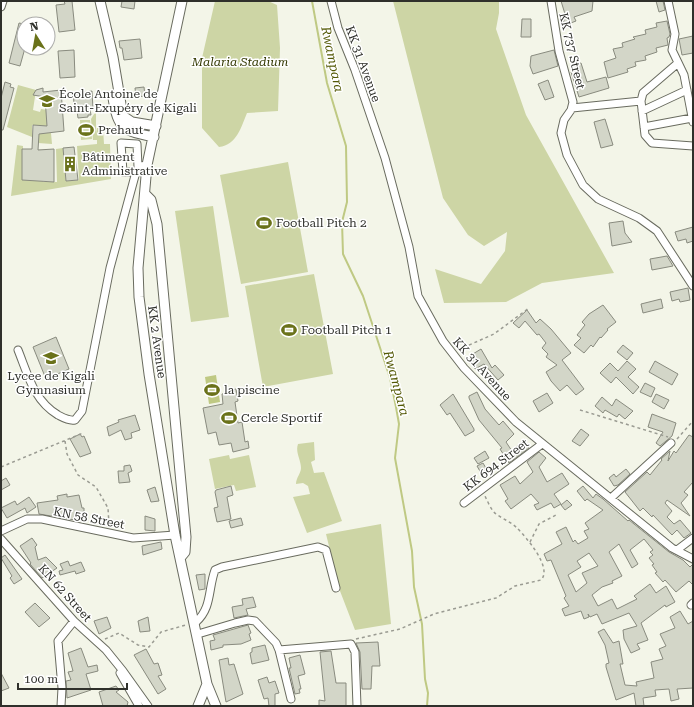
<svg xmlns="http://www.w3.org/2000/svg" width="694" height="707" font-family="'Roboto Serif',serif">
<rect width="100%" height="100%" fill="#f3f5e8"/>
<!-- green -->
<path fill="#cdd5a5" d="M215,1H268L277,5L280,48L278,111L247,113C241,127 237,145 219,147L202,128V58Z
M393,1H499V13L496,29L526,115L614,273L542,283L506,302L444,303L435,269L481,284L505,251L507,232L484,246L468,235L443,198Z
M18,85L36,90L33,110L40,112L41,109L48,110V133H51L52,144L38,143L39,125H32V137L7,127Z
M96,111V134L97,128H103L104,144H110L111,179L11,196L17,145L23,146L22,180H35L33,149L42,150L43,182H57L56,149L63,148L66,181L79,180L77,146L97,144V140H93L91,119Z
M80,120H90L92,139L81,140Z
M288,162L308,272L241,284L220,175Z
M213,206L229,317L191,322L175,211Z
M314,274L333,374L263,387L245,286Z
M314,442L315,460L311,462L314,473L324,472L342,521L307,533L293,497L310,494L308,486L303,483L296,484C296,478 301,473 301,468C301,460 295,452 298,444Z
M229,455L230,459L249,455L256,487L236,491L234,485L215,489L209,459Z
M381,524L391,624L355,630L340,591L326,534Z"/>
<!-- water -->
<path fill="#bfc983" d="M216,375L220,402L209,404L205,377Z"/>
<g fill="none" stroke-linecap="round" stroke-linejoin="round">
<!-- stream -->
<path stroke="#bfc983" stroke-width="2" d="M312,1L327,83L346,146L347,202L342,222L343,254L363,296L390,378L396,407L399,424L395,458L412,551L414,587L422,624L425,679L428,693L427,706"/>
</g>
<!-- building -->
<path fill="#d3d6c8" stroke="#898b7f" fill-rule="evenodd" d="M64,1H72L75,30L59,32L56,5L65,4Z
M122,1H135L134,9L121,7Z
M561,1H593L592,11L574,17L576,21L563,26L565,14Z
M656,1H663L665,10L659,12Z
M522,19H531V37H521Z
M667,21L670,34L669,37L667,38L668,45L656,48L657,52L645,56L646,60L635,62L636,66L627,69L628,72L608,78L604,62L616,58L613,49L623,47L622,43L635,39L633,37L646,34L645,30L657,27L656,23Z
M19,23L24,24L25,48L20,66L9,63Z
M693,36V53L682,55L679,39Z
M140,39L142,58L124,60L122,48H120L119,41Z
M74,50L75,77L60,78L58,51Z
M554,50L558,66L533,74L530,66L531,56Z
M581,63L587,82L606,77L609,88L579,97L571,72L577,69L575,65Z
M548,80L554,97L545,100L538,84Z
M5,82L11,84L10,87L14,88L3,130H1V98Z
M144,87L145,96L136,97L135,88Z
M43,88V92L61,90L64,131L39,134L38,150L54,149V182L22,180V149H32L33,125L47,126L45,97L33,95L36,90Z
M92,91L93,109H90L91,115H88V117L78,118L77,111H75L73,94Z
M605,119L613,145L601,148L594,122Z
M74,147L78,180L66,181L63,148Z
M623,221L625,233L632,242L612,246L609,223Z
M693,227V241L687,243L686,239L678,241L675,232Z
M667,256L673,266L652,270L650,259Z
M688,288L690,300L680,302L679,299L672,301L670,292Z
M661,299L663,308L643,313L641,304Z
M603,305L616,322L607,329L608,330L601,338L600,337L593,347L591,345L584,353L574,345L581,338L577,335L585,325L582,322L589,314Z
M527,310L536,323L540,319L551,329L571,353L562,360L584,389L576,395L567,385L560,391L551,381L546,372L557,365L546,357L548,354L542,348L546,343L539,334L537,335L525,321L519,328L513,323Z
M56,337L69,369L46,379L33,347Z
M623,345L633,353L627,360L617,352Z
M481,349L492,368L495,365L504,375L498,380L484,364L475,369L468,357Z
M627,361L636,369L628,377L639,387L633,394L616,377L611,383L600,373L610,363L618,371Z
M655,361L678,374L672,385L649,372Z
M645,383L655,388L651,397L640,392Z
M236,389L238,401L235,402L238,423L242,422L245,442L248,441L249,448L233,452L231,443L219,445L216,432L208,434L203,408L223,404L222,394L226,393V391Z
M477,392L485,409L499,425L503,421L514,434L506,442L512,451L523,441L529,448L509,463L500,449L502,448L479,420L469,398V396Z
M547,393L553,403L539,412L533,401Z
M453,394L474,429V431L465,436L450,413L447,415L440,405Z
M656,394L669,400L664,409L652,402Z
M602,397L612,406L616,399L633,411L625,419L619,414L617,417L605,410L603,413L595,406Z
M652,414L676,423L672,436L660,446L656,443L663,432L648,427Z
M135,415L140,430L131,433L132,438L125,440L121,430L109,436L107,427L119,422L118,420Z
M581,429L589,435L580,446L572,441Z
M80,434L82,437L84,436L91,453L80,457L70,439Z
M689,435L693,437V482L684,492L688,495L681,503L690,516L667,500L665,503L672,511L667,517L674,524L680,520L691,533L684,538L677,530L672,535L653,515L652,517L643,508L640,511L625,492L647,472L650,475L662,460L661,459L670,451L668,461L674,451L676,453Z
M485,451L489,458L478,464L474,458Z
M539,452L546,458L539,467L547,482L562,473L569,484L554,494L561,504L554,508L551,503L537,510L534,505L539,503L531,494L511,509L505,501L508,499L500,485L515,476L520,484L533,472L527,462Z
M483,463L487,470L481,473L477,466Z
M130,465L132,471L128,473L130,482L119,483L118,471H124V466Z
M626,469L630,474L618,485L614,486L609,478L614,474L616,477Z
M6,478L10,485L1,490V481Z
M231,486L233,495L227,497L231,519L217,522L214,508L218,507L215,492L216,490Z
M583,486L593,498L596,494L603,499L628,521L629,520L669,552L683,560L690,567L693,564V585L689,581L676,592L665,580L663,582L655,573L657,572L652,565L654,564L649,558L653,555L650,552L653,550L644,539L630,550L638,564L632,568L619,544L609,552L622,576L612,581L613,583L602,587L592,595L598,606L612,599L617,609L637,599L634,596L650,584L656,593L666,586L675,602L666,607L665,605L641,623L648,640L637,644L640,649L631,653L624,639L623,630L637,626L629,613L602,624L597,614L590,617L588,614L589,617L584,619L581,611L565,616L562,609L569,606L564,598L566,596L551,560L547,561L544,554L562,544L556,532L566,527L573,542L575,540L578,544L588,538L584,531L589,529L585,523L603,510L587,499L585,501L577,491ZM589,553L598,566L582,573L587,583L576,592L568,575L581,567L577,561Z
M155,487L159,501L151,502L147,490Z
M67,494V497L79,495L82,508H84V521L60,518L59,515L51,516L39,514L37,503L58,500L57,496Z
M29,497L36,507L27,513L25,508L7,518L1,508L15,501L17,505Z
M567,500L572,505L565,510L561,505Z
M145,516L155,519V531L145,530Z
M241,518L243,525L231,528L229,521Z
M32,538L37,545L35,547L38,560L46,557L57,568L42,578L30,564L31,563L20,546Z
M161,542L162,549L143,555L142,546Z
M5,555L22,579L14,584L10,578L12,576L1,558Z
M68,561L70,566L81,562L85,571L76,574L75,571L60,575L59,571L63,570L60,564Z
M205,574V589L199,590L196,575Z
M253,597L256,607L246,609L248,615L234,618L232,607L243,605L242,599Z
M35,603L50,618L39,627L25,612Z
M680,611L688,624L693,621V688L677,689L679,699L671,701L669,689L655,690L656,696L643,698L644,706H636L634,693L616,700L606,667V664L609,663L605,645L598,632L604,629L613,643L619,641L623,664H620L625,685L637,686L636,682L654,678L651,662L663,659L659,649L666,646L660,634L675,628L670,617Z
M107,617L111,628L99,634L94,621Z
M148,617L150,631L140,632L138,621Z
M248,625L251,633L249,634L251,640L241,644L223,645V647L211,650L210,641L215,640L213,635Z
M378,642L380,666H372L371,689H362L360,652L356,643Z
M265,645L269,660L252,664L250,653L252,652V648Z
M81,648L88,667L97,665L98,671L86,674L91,690L67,698L66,681L71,680L68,672L73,671L68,653Z
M146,649L154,664L158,663L162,675L158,676L166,689L158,694L134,655Z
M331,651L336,683H346V706H319V700L325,701L320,652Z
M300,655L305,674L298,676L301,689H299L300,693L295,694L289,668H291L289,658Z
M228,658L229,665L234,664L243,694L226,702L219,660Z
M1,673L9,688L1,691Z
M267,677L269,683L275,681L279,693L275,694V706H269L268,698L264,699L258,680Z
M116,686L119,690L116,692L128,702L127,706H103L99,692Z"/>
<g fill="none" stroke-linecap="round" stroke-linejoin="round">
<defs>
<path id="minor" d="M331,1L338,28L355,70L385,158L409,247L418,296L443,341L464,368L516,422L672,548L693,559
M551,1L559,51L573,102L571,110L564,120L561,133L567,155L583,185L598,199L639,218L657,231L693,286
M668,1L675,34L672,50L684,75L693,122
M1,7L3,1
M678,63L643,93L641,101L645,135L652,143L693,146
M572,108L641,101
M642,111L687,90
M644,127L692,118
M136,172H123L121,143L137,144L138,167
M18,350C28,375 34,401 58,415C64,418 69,421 75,420L82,411L110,268L136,172L141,166L147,165
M611,498L671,443
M464,503L542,444
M1,531L27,519H42L133,538L175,535
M1,539L74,621L106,650L123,671L148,706
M677,550L693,538
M691,605L693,603
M196,622C212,608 208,589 215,570L222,567L318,547L326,550L336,588
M198,634L235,623L248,620L255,621L276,643L279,650L351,644L355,652L357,706
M279,650L291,699
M120,673L139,706
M61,706L62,688L58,641L74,621"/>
<path id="major" d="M100,1L113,57L123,116L132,122L156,126
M182,1L147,165L138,268L139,297L149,374L175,535L207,684L198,706
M113,98C118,130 124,131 154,137
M145,194L151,200L157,224L186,537L185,552L180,558
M207,684L216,706"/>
</defs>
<!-- minor casing -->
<use href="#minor" stroke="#696b5f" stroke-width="9"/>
<!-- major casing -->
<use href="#major" stroke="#696b5f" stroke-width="11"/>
<!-- path -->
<path stroke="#9a9b92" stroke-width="1.5" stroke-dasharray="3 3" stroke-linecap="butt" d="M458,350L494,334L529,308
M580,410L668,437
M677,439L693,421
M65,441L67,454L78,475L96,487L108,508L109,525
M1,467L83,433
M530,542L539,524L556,515
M105,639L119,633L138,645L149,647L161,632L186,625
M356,639L400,629L434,614L496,598L515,586L541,580C553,568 526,537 517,528C511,522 503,519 496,514C491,510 488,502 485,496"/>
<!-- minor -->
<use href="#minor" stroke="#fff" stroke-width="7"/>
<!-- major -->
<use href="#major" stroke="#fff" stroke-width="9"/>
</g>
<!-- icons -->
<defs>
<symbol id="school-bare" viewBox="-9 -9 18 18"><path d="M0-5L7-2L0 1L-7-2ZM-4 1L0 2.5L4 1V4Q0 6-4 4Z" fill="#6a721a" stroke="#fff" stroke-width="2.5" paint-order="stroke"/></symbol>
<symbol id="stadium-bare" viewBox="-9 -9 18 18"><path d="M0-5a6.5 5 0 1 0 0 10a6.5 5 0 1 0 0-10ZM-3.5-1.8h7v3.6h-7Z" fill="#6a721a" stroke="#fff" stroke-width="2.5" paint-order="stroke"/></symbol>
<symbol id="building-bare" viewBox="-9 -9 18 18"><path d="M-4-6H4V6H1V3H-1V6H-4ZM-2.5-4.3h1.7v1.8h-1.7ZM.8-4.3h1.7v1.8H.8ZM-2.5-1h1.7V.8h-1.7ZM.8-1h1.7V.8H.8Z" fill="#6a721a" stroke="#fff" stroke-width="2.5" paint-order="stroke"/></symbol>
</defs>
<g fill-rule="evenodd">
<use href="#school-bare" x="36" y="90" width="22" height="22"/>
<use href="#stadium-bare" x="75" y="119" width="22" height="22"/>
<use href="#building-bare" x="59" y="153" width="22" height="22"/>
<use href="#stadium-bare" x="253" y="212" width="22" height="22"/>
<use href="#stadium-bare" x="278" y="319" width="22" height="22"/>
<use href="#school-bare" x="40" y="347" width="22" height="22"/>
<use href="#stadium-bare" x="201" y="379" width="22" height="22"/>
<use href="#stadium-bare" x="218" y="407" width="22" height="22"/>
</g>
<g text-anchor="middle" stroke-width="3" stroke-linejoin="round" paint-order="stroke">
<!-- street labels -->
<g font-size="12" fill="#2f302b" stroke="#fff">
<text transform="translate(572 51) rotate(77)" y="4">KK 737 Street</text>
<text transform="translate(363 64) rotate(70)" y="4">KK 31 Avenue</text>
<text transform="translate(157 342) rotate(82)" y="4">KK 2 Avenue</text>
<text transform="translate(482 369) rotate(48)" y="4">KK 31 Avenue</text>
<text transform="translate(496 465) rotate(-37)" y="4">KK 694 Street</text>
<text transform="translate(89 518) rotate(11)" y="4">KN 58 Street</text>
<text transform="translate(65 593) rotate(48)" y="4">KN 62 Street</text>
</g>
<!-- park labels -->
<g font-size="12" font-style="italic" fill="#333800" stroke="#fff">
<text x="240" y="66">Malaria Stadium</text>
</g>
<!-- poi labels -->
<g font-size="12" fill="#2f302b" stroke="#fff" text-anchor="start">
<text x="59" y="98">École Antoine de<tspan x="59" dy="14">Saint-Exupéry de Kigali</tspan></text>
<text x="98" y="134">Prehaut</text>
<text x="82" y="161">Bâtiment<tspan x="82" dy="14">Administrative</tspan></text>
<text x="276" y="227">Football Pitch 2</text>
<text x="301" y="334">Football Pitch 1</text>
<text x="51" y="380" text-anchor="middle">Lycee de Kigali<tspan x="51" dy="14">Gymnasium</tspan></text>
<text x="224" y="394">la piscine</text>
<text x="241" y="422">Cercle Sportif</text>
</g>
<!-- water labels -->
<g font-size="13" font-style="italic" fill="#535905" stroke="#fff">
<text transform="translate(333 59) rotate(78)" y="5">Rwampara</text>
<text transform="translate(397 383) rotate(75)" y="5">Rwampara</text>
</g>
</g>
<!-- border -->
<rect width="694" height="707" fill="none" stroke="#2f302b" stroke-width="4"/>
<!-- north arrow -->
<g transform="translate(36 36) rotate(349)"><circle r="19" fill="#ffffff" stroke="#acacaa"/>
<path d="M0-3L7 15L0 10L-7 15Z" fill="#6a721a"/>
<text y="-6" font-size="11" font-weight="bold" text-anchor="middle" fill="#2f302b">N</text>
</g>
<!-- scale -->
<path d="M18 683v6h109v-6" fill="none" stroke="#2f302b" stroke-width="2"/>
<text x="24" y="683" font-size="12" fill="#2f302b" stroke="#ffffff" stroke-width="3" paint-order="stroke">100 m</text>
</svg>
